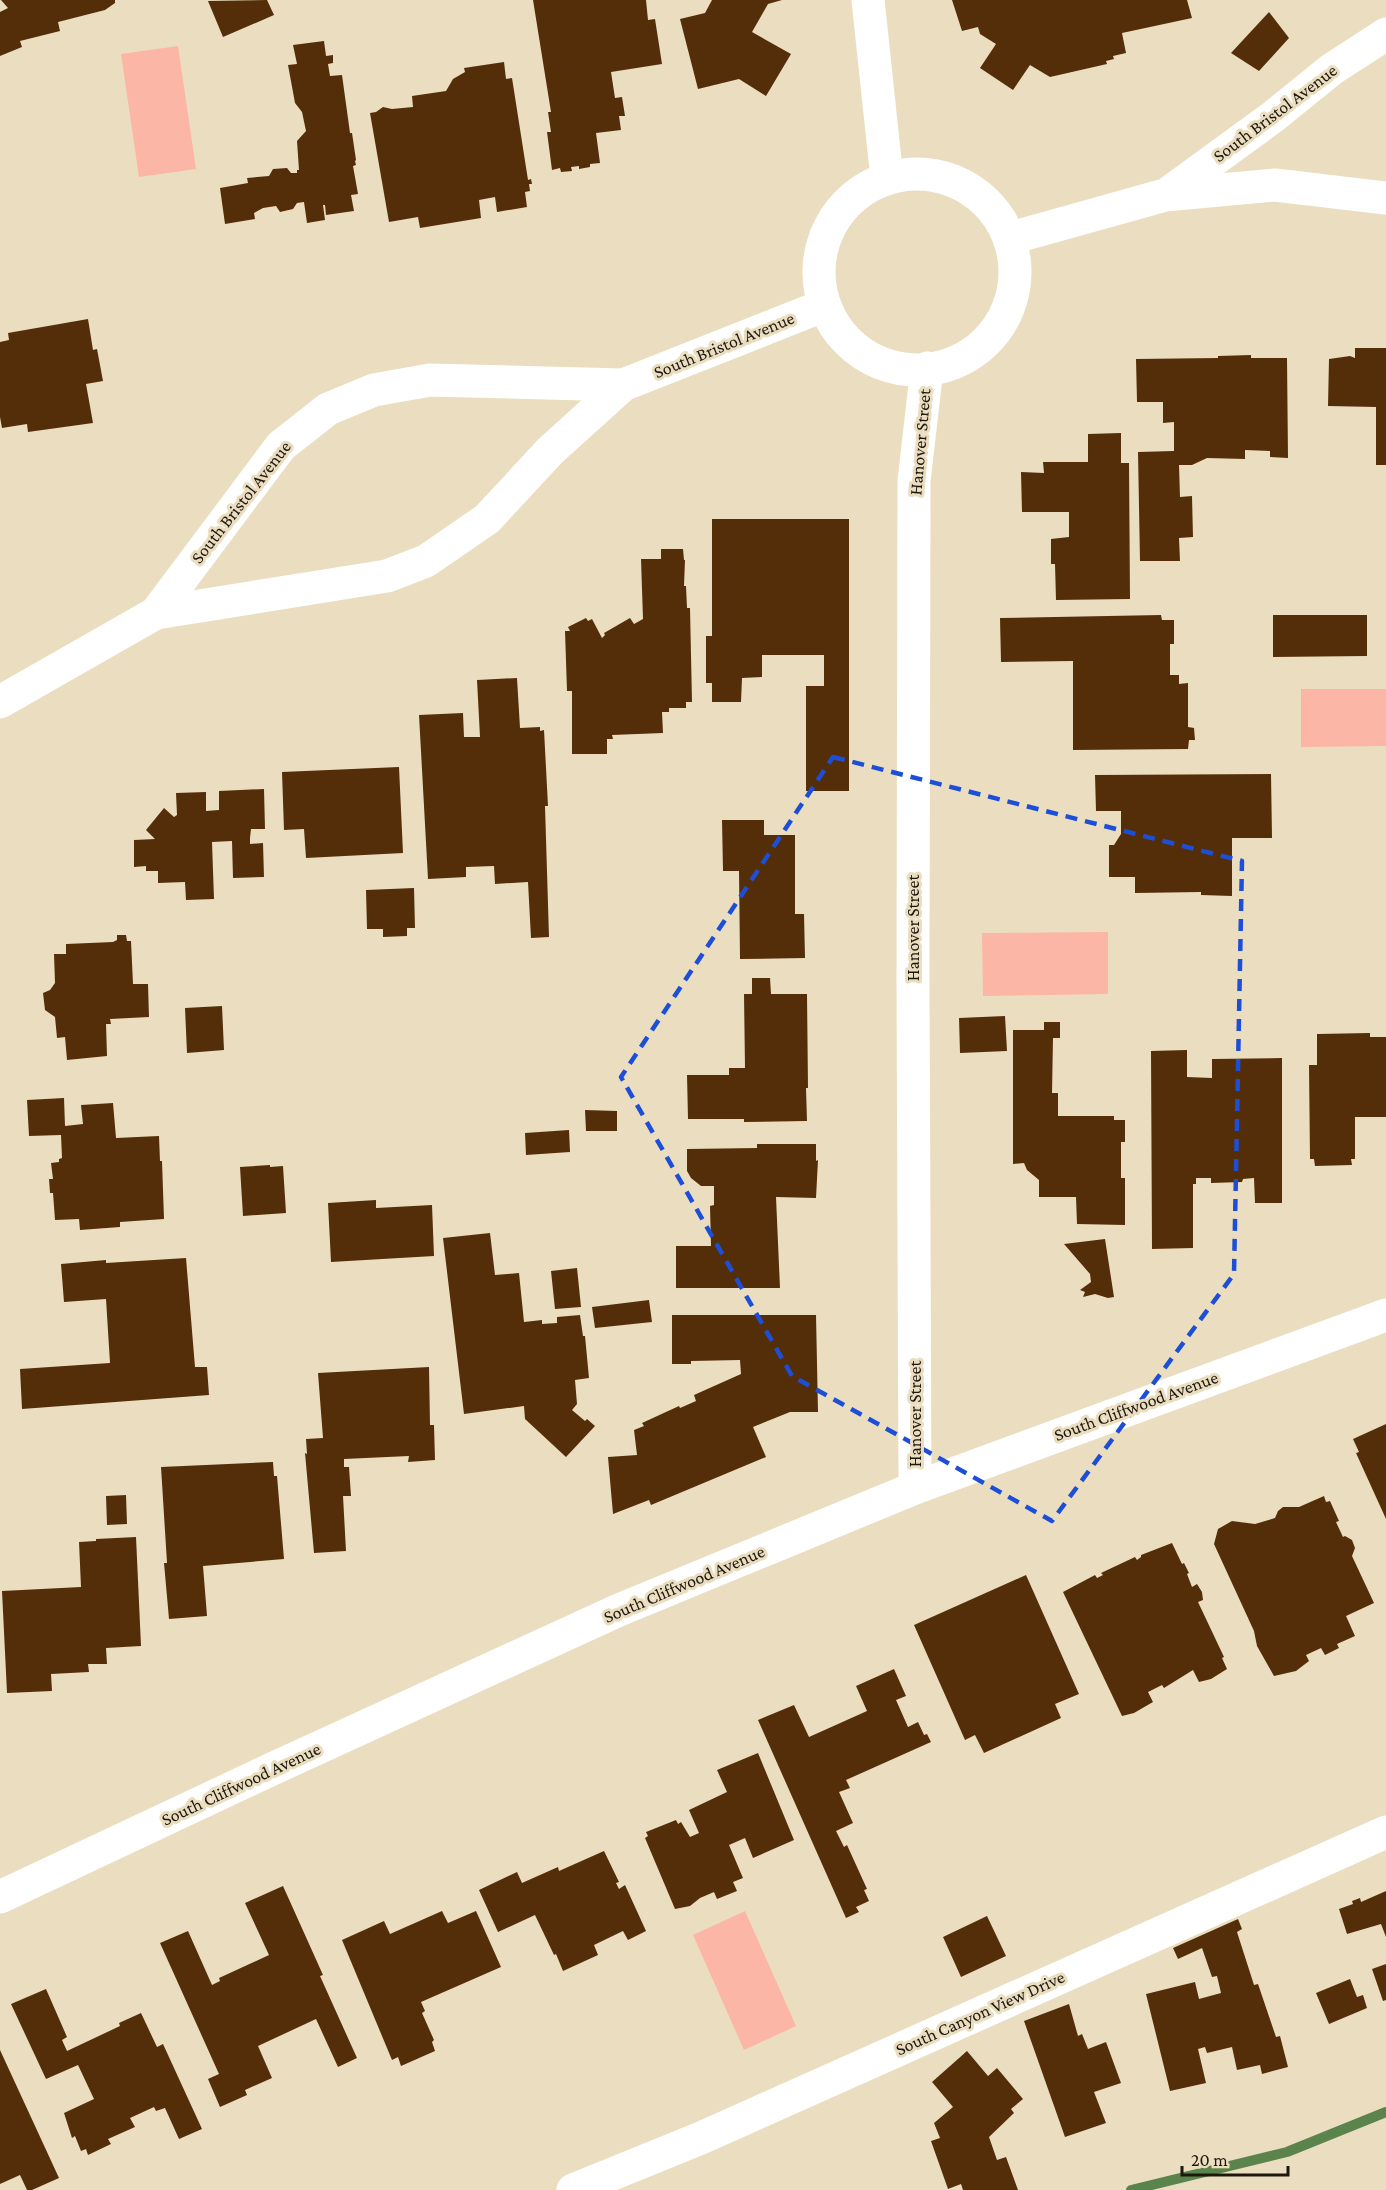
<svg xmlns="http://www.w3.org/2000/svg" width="1386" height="2190" font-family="'Crimson Pro',serif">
<rect width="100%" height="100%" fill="#ebdec0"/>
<!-- green -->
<path fill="#fbb6a6" d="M178,46L196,169L139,177L121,54Z
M1301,689H1386V746L1301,747Z
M1108,932V994L983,996L982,933Z
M745,1911L796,2026L744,2050L693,1935Z"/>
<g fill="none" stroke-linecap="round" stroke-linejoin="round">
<!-- stream -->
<path stroke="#5b844d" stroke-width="10" d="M1131,2190L1287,2152L1386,2112"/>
</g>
<!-- building -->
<path fill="#542e09" d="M1,0H115V3L105,10L58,22L60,31L20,41L22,47L0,56V12L8,8Z
M267,0L274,15L223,37L208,1Z
M533,0H646L648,20L655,19L662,64L611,72L615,98L622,97L625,116H619L621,130L596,133L600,163L590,164V167L579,169V166L571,167L572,171L561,172L560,168L552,170L547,132H551L548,112H551Z
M712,0H782L768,4L752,32L791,54L766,96L739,79L698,89L680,19L705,13Z
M952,0H1187L1192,18L1122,33L1126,53L1113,56L1114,59L1106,61L1107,64L1050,77L1030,65L1013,90L980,68L996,44L980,34L978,27L962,31Z
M1269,12L1289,38L1259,71L1231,53Z
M324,41L326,56L333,55V63L328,64L330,76L342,75L350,133H352L356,160L355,161L356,165L353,166L358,194L351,195L354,211L326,215L325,205H323L325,220L307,223L304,202L297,203L293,209L280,212L276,206L263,208L254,213L255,219L225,224L220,188L248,183L247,178L269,176L273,169L287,168L291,173H297V170H299L297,141L306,131L302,112L295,103L288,65L297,64L293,45Z
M504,62L506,79L512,78L528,180L531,179L532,184H529L530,191L525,192L527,207L497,212L495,197L479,200L481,218L420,228L418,217L389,222L370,113L376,112L383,107L392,109L413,107L412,96L446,91L453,79L465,72L464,68Z
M88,319L93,350L97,349L103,381L86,384L93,423L28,432L27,424L2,428L0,417V342L9,340L8,333Z
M1355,348H1386V465H1376V407L1328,406L1329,359L1350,356L1355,358Z
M1251,355V358H1287L1288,458L1270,457V451L1245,450V459L1207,458L1192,465H1179L1180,497L1192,496L1193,537L1179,538L1180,561H1140L1138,452L1174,451V422L1163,423V402H1137L1136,359L1218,358V356Z
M1121,433V463H1129L1130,599L1056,600L1055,564H1051V539L1069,537V512H1022L1021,472L1044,473L1043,462H1088V434Z
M712,519H849V791H806V686H824V655H762V677L742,678L741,702H712V683H706V636H712Z
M661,549H683L684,560H685L684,586H686L687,608H690L692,702H686V708H669V712H662L663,733L612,735L613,739H607V754H572V691H567L565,631H570L568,627L586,618L588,621L592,619L602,638L605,635L604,633L630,618L634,624L643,619L641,559H661Z
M1161,615L1162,620H1174V644H1170V675H1179V684L1188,683V727L1194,728L1195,740H1189L1188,749L1073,750V661L1001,662L1000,618Z
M1273,615H1367V656L1273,657Z
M517,678L520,728L540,727V731L544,730L548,806H545L549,937L531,938L528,882L495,884L494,866L466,867V877L428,879L419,715L463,713L464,737H480L477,680Z
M399,767L403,853L306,858L304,829L284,830L282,772Z
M1271,774L1272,838H1232V896L1201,895V892L1135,893V877H1109V845H1114L1121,834V811H1096L1095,775Z
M264,789L265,829H251L250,838V844L263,843L264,877L233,878L232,841L212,842L214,899L186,900L185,882L158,883V871H146V866L134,867V840L155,839L146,830L164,808L174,817L177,815L176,793L206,792V811L219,810V791Z
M722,820H764V835H795V914H804L805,958L740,959L739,871H723Z
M414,888L415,928H407V936L383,937V929H367L366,890Z
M117,935H126L127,941H131L133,984H148L149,1017L110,1019L111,1024H106L107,1056L67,1060L65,1037L57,1038L55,1017L45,1010L43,993L50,990L55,983L54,954H66V944L113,942L117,940Z
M752,978H770L771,994H807L808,1088H806L807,1121L744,1122V1119H688L687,1075H729V1068H745L744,994H752Z
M222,1006L224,1050L187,1053L185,1008Z
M1005,1016L1007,1051L960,1053L959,1018Z
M1044,1022H1060V1038H1053L1052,1093H1058V1116H1114V1120H1125V1142H1121V1178H1125V1225L1077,1224L1076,1197H1039V1180L1027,1170L1024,1163L1013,1164V1030H1044Z
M1370,1033V1037H1386V1117H1355V1159H1351L1352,1165L1315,1166L1314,1159H1310L1309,1065H1317V1034Z
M1187,1050V1077L1212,1078V1059L1282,1058V1203H1255L1254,1178L1243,1179L1242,1182L1211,1183V1178H1196V1184H1193V1248L1152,1249L1151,1051Z
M64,1098L65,1126L83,1124L81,1105L113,1103L116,1138L159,1136L160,1161H162L164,1219L120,1222V1227L80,1230L79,1219L55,1220L53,1193H50L49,1179H53L51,1163L59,1162V1159L62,1158L61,1135L29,1136L27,1100Z
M585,1110L617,1111V1131H586Z
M569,1130L570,1152L526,1155L525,1133Z
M757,1144H816V1161L818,1160L816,1198L776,1197L780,1288H676V1246H711L710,1206L714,1205V1186H701L691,1178L687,1171V1149L757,1148Z
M270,1165V1167L283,1166L286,1213L243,1216L240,1167Z
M376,1200V1208L432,1205L434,1256L331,1262L328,1203Z
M490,1233L495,1275L519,1273L524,1322L542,1320V1324L557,1323V1317L580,1315L583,1336H585L589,1378L575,1380L577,1404L572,1410L585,1421L587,1419L595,1426L566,1457L525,1419L524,1406L464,1414L443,1238Z
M1105,1239L1114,1297L1108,1298L1095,1294L1083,1297L1085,1292L1080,1290L1091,1282L1090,1274L1064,1244Z
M186,1258L195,1367H207L209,1395L22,1409L20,1369L110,1363L106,1299L64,1302L61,1264L106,1260V1263Z
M577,1268L581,1307L555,1309L551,1271Z
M649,1300L652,1322L595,1328L592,1307Z
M672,1315H816L818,1412H790L753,1427L766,1457L651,1505L649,1500L613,1514L608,1457L637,1455L634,1430L644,1426L642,1423L679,1406L680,1408L696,1401L694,1395L741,1374L740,1360L691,1361V1364H672Z
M429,1367L430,1425H434L435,1460L408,1462L409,1456L344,1459V1467H349L351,1496H343L346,1551L314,1553L305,1453L307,1454L306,1439L323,1438L318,1373Z
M1386,1424V1519L1356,1453L1359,1452L1353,1439Z
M273,1462L274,1476H277L284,1559L203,1566L207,1616L169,1619L164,1563H167L161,1467Z
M126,1495L127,1524L107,1525L106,1496Z
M1324,1496L1326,1502L1330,1501L1339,1521L1336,1522L1343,1537L1345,1536L1352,1540L1355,1548L1352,1556L1374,1603L1346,1616L1355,1636L1337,1644L1339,1648L1325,1655L1321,1648L1306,1655L1309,1661L1296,1671L1274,1676L1257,1646L1254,1631L1214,1544L1218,1529L1232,1521L1255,1524L1275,1518L1278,1511L1283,1507H1299Z
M136,1537L141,1646L106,1648L107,1664H88L89,1672L51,1674L52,1691L7,1693L2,1591L81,1587L79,1542L96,1541V1539Z
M1172,1543L1182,1564L1184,1563L1189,1573L1187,1574L1192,1587L1197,1584L1202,1592L1203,1600L1198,1602L1224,1657L1222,1658L1227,1669L1211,1679L1199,1682L1193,1670L1164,1688L1162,1685L1148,1692L1153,1702L1134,1713L1122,1716L1063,1592L1095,1575L1097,1578L1103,1575L1101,1573L1135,1557L1137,1560L1141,1557V1555Z
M1026,1575L1079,1694L1055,1704L1061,1718L984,1753L975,1735L965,1740L914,1625Z
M894,1669L906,1696L896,1700L908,1727L918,1722L924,1735L927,1734L931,1742L846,1780L850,1788L839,1792L853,1823L836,1831L844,1847L847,1845L867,1889L864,1890L869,1901L856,1907L859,1912L846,1918L758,1720L794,1705L809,1737L867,1711L856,1686Z
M758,1753L794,1840L753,1858L745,1838L729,1845L743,1878L733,1882L737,1891L717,1899L714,1892L700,1898L690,1906L675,1909L645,1838L648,1836L646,1832L676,1820L678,1824L681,1822L690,1837L699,1833L689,1810L727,1792L717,1770Z
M604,1851L619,1882L616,1883L619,1889L625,1885L646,1931L628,1940L623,1931L594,1945L598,1955L563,1971L556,1954L554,1955L535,1915L498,1932L479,1890L517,1872L522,1883L558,1867L559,1871Z
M283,1886L323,1975L320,1976L357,2058L338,2067L316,2019L258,2046L272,2078L245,2090L247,2095L220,2107L208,2079L219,2074L160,1943L188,1931L212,1985L220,1981L219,1978L269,1955L245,1903Z
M1386,1891V1937L1381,1924L1347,1934L1339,1909L1353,1904L1352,1901L1360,1898L1361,1902Z
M442,1911L448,1923L476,1911L501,1967L421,2002L425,2011L422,2013L434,2040L432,2042L435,2051L401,2066L398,2057L392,2060L342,1940L384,1921L390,1934Z
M987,1916L1006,1956L961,1977L943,1937Z
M1238,1919L1242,1929L1237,1932L1254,1985L1258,1984L1276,2037L1280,2036L1288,2067L1262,2074L1260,2065L1237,2070L1232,2047L1207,2053L1205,2047L1198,2049L1206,2083L1170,2091L1146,1994L1195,1982L1199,1999L1221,1993L1217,1976L1212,1977L1202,1948L1178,1959L1173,1948Z
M1386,1964V2000L1383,2001L1372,1969Z
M1350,1979L1357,1997L1363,1995L1367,2008L1329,2024L1316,1993Z
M46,1989L67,2037L62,2040L67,2051L120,2026L119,2023L141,2013L157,2047L163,2044L202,2129L179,2139L165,2108L156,2111L154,2107L130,2118L135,2127L108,2139L111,2144L88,2155L86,2149L81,2151L75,2136L72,2138L64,2113L94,2099L78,2065L46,2079L11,2004Z
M1069,2004L1078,2036L1082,2034L1088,2049L1106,2042L1121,2083L1094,2092L1106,2123L1065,2137L1024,2021Z
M0,2050L59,2178L32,2190H27L20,2175L0,2184Z
M967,2051L988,2076L997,2068L1023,2099L1011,2109L1014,2113L989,2137L997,2160L1006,2157L1018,2190H963L961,2184L948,2189L931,2141L940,2138L934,2123L953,2107L932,2082Z"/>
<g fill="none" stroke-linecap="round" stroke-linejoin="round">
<!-- minor -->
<path stroke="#fff" stroke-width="33" d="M868,0L887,179
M819 272a98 98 0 1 1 196 0a98 98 0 1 1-196 0Z
M1167,194L1274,116L1332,69L1386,34
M1011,238L1165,195L1275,185L1386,198
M156,613L281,446L328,409L374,390L430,380L623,385
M0,702L156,613L387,576L426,561L487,519L550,451L623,385L825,305
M915,1488L913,981L914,481L927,368
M0,1897L270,1770L619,1610L915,1488L1386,1315
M573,2190L701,2138L1386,1832"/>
</g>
<!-- marked area -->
<path fill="none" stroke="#1d4ed8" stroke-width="4.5" stroke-dasharray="12 8" stroke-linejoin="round" d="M833,757L1242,861L1234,1274L1052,1521L792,1376L621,1077Z"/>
<g text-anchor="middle" stroke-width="6" stroke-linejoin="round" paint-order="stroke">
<!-- street labels -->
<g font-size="18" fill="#1d180e" stroke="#ebdec0">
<text transform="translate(1275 113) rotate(-37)" y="6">South Bristol Avenue</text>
<text transform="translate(724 345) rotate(-22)" y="6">South Bristol Avenue</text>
<text transform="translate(920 442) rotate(-85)" y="6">Hanover Street</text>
<text transform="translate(241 502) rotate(-52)" y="6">South Bristol Avenue</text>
<text transform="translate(913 928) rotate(-90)" y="6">Hanover Street</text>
<text transform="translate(1136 1406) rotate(-20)" y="6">South Cliffwood Avenue</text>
<text transform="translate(915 1414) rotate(-90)" y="6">Hanover Street</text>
<text transform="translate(684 1584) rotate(-23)" y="6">South Cliffwood Avenue</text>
<text transform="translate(241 1784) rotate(-25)" y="6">South Cliffwood Avenue</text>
<text transform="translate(980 2013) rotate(-24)" y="6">South Canyon View Drive</text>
</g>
</g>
<!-- scale -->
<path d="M1182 2166v9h106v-9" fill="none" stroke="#1d180e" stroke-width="3"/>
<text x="1191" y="2166" font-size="18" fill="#1d180e" stroke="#ebdec0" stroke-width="4.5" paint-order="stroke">20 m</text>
</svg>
